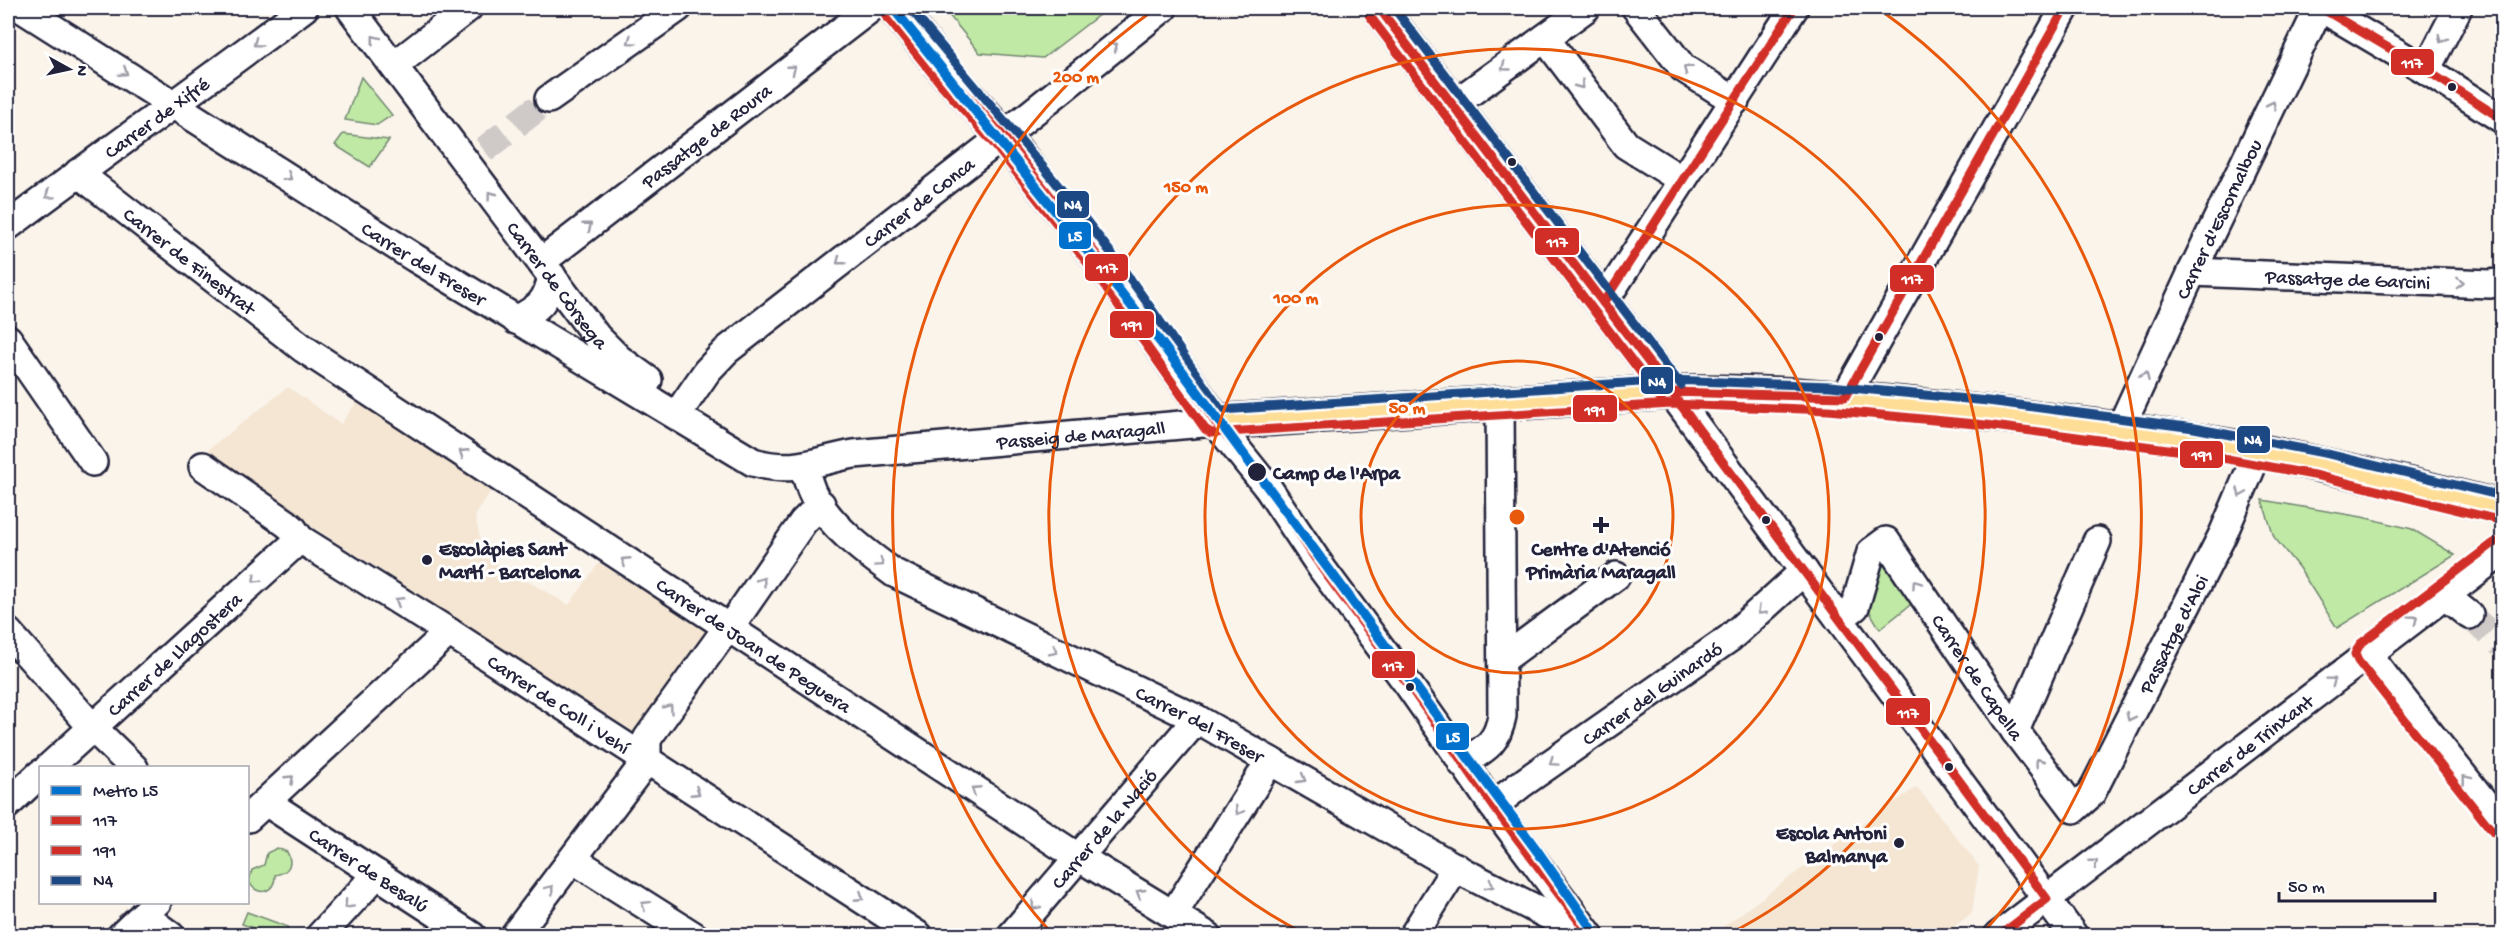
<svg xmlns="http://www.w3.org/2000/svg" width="2510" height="943" font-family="'Gochi Hand',sans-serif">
<rect width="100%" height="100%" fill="#faf4eb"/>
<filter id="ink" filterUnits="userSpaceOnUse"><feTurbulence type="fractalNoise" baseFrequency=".0167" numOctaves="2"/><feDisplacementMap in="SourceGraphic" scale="12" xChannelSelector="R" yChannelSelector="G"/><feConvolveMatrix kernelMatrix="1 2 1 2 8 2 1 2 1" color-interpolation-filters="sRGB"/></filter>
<g filter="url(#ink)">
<!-- built -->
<path fill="#f5e6d3" d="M288,387L341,424L360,397L491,490L475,517L485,557L569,605L599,563L710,632L634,732L208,460L209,449Z
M1917,787L1979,866L1972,913L1943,935H1712L1866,821Z"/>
<!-- green -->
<path fill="#c0e9a5" stroke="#718670" stroke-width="1.5" d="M943,8H1108L1043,58L980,53Z
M361,77L392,115L377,125L345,120Z
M343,134L389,140L370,167L335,145Z
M2262,500L2362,517L2412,529L2455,555L2337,628L2299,568L2274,537Z
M1883,552L1915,601L1880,629L1868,609Z
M277,848L287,852C294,864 288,873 275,875C276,893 256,898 249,881L252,870L264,865L267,853Z
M247,912L288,927L285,935H274L242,924Z"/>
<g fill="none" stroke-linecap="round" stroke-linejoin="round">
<!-- minor-tunnel -->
<path stroke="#cfcac8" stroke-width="27" stroke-dasharray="27 14" stroke-linecap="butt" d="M484,150L549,99
M2469,615L2502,645"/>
<defs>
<g id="minor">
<path id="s1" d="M21,8L415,258L753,462C794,474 815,461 854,454L1215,422L1268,488L1323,570L1410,687L1501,817L1590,936"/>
<path id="s2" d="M350,8L597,337L619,359L648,380"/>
<path d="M1636,8L1683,68L1735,101"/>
<path d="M2321,8L2426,70L2502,119"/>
<path d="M1545,38L1626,145L1682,180"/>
<path d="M395,65L468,8"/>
<path d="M2426,70L2458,8"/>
<path d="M549,99L678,8"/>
<path d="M1453,105L1586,8"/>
<path id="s3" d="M78,173L304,349L1067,850L1208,936"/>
<path id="s4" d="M8,226C106,152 206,82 304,8"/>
<path id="s5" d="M541,262L871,8"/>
<path id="s6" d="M2192,272L2490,284L2502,282"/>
<path d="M1603,303L1794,8"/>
<path d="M516,320C539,308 547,302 552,276"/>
<path d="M8,339L93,462"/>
<path d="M1671,392L2074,936"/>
<path d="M1845,397L2065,8"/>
<path id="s7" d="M685,403L707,371L727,350L1003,136L1163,8"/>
<path id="s8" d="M2120,429L2192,272L2319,8"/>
<path id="s9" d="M203,466L286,523L293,529L300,539L449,632L919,936"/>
<path id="s10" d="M803,467C807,476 809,486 813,494C831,527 865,552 894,573L1197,719L1465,873L1585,934"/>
<path d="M2445,596L2469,615"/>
<path id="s11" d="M1839,619L1855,607L1871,552L1886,541L2015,731L2074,809L2091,794L2223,534L2258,452"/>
<path d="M8,632L92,727L134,768"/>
<path d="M2367,654L2502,825"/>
<path d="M1502,660L1616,576"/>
<path d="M2015,731L2097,541"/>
<path d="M647,760V739L727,628L733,623L803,522L821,504"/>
<path d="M1462,763C1485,749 1497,744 1502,716L1500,402"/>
<path id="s12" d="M48,768L300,539"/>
<path id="s13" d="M266,802L472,936"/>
<path d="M8,804L40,774"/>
<path id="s14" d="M1493,806L1520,785L1730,638L1804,571"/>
<path d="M248,818L449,632"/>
<path d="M574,860L694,936"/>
<path d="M1174,913L1270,761"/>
<path d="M143,915L171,936"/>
<path d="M121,936L157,902"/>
<path d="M320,936L377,874"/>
<path d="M514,936L647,760"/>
<path id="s15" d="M1011,936L1197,719"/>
<path d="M1413,936L1456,867"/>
<path id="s16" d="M1998,936L2502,552"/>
</g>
<path id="major" d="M895,8L949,75L1003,136L1107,268L1215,422L1671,392C1777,391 1881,401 1987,413C2078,424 2170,435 2260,452C2342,468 2422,488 2502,508
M1379,8L1671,392"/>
</defs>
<!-- minor casing -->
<use href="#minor" stroke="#22223b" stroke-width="32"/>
<!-- major casing -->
<use href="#major" stroke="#22223b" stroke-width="38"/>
<!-- minor -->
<use href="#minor" stroke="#fff" stroke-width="27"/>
<!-- major -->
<use href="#major" stroke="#fedd96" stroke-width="33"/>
<defs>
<path id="bus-1" d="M895,8L949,75L1003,136L1107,268L1215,422L1268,488L1323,570L1410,687L1501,817L1590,936
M1379,8L1671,392L2047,899L1999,936
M2321,8L2426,70L2502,119
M1603,303L1794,8
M1671,392L1845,397L2065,8"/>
<path id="bus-2" d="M1369,15L1661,399
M886,16L940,83L994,144L1097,275L1205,429L1211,433L1671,404L1828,410L1986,425L2190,452L2319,476L2499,520
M2493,832L2358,661L2355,654L2360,644L2495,542"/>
<path id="bus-3" d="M910,8C978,92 1052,173 1117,261C1153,309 1186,360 1221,410L1670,380L1830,386L1988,401L2194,428L2324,453L2502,496
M1394,8L1681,385"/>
</defs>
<!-- bus-1 casing -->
<use href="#bus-1" stroke="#fff" stroke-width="14"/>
<!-- bus-2 casing -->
<use href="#bus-2" stroke="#fff" stroke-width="14"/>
<!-- bus-3 casing -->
<use href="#bus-3" stroke="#fff" stroke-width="14"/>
<!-- bus-1 -->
<use href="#bus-1" stroke="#d02e26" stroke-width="9"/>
<!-- bus-2 -->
<use href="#bus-2" stroke="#d02e26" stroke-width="9"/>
<!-- bus-3 -->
<use href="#bus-3" stroke="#1c4883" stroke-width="9"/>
<defs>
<path id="metro-1" d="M893,8L1162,344L1538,852L1597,936"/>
</defs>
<!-- metro-1 casing -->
<use href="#metro-1" stroke="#fff" stroke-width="15"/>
<!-- metro-1 -->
<use href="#metro-1" stroke="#0072ce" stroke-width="10"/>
</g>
<!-- one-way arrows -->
<defs><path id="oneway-chevron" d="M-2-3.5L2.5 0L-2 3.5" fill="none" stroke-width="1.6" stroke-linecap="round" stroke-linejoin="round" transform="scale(1.5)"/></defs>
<g stroke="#9c9ca7">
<use href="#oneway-chevron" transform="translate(375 39) rotate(-128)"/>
<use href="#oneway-chevron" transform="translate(2442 39) rotate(117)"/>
<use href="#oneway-chevron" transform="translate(631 41) rotate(145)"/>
<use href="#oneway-chevron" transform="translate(257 43) rotate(143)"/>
<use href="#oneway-chevron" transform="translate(1114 46) rotate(-39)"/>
<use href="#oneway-chevron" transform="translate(1505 67) rotate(144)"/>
<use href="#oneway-chevron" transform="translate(792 69) rotate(-38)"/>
<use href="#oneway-chevron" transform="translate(1687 69) rotate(-142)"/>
<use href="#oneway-chevron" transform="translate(124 72) rotate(32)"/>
<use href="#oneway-chevron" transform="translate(1580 85) rotate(53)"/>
<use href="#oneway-chevron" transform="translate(2272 105) rotate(-64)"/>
<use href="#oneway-chevron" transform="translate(288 177) rotate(33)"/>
<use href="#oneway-chevron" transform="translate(49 195) rotate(143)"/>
<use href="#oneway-chevron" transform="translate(491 195) rotate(-127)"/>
<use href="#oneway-chevron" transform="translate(588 226) rotate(-38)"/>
<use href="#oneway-chevron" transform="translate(840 261) rotate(142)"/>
<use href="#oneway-chevron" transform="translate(2460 283) rotate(2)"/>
<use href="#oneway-chevron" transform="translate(2145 376) rotate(-66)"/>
<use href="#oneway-chevron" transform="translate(463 453) rotate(-147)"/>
<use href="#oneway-chevron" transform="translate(2241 493) rotate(113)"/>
<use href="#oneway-chevron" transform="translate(625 561) rotate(-147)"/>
<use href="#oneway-chevron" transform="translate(880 563) rotate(35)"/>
<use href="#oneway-chevron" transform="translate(256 579) rotate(138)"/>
<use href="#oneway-chevron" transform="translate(762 581) rotate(-55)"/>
<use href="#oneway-chevron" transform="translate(1916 584) rotate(-124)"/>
<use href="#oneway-chevron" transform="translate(399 601) rotate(-148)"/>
<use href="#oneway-chevron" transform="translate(1761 611) rotate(136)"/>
<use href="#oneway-chevron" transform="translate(2414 619) rotate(-37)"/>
<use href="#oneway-chevron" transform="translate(1054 651) rotate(26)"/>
<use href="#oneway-chevron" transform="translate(2332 681) rotate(-37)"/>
<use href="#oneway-chevron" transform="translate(669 708) rotate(-54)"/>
<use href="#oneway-chevron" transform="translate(2130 717) rotate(117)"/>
<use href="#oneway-chevron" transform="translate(1553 762) rotate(145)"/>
<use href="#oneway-chevron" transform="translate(2039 762) rotate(-127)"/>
<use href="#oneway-chevron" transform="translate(290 779) rotate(-43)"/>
<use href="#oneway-chevron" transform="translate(1302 779) rotate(30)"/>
<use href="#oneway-chevron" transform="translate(2466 779) rotate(-128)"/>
<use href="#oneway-chevron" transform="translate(975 790) rotate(-147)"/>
<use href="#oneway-chevron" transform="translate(696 792) rotate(33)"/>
<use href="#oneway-chevron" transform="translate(1239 811) rotate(122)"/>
<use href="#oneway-chevron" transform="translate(2094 863) rotate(-38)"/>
<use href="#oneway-chevron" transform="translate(1490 885) rotate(28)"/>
<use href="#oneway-chevron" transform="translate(550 889) rotate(-52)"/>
<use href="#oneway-chevron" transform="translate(1140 893) rotate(-149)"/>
<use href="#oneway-chevron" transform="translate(860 897) rotate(33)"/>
<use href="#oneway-chevron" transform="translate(348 905) rotate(133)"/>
<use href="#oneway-chevron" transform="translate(645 905) rotate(-148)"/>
<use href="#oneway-chevron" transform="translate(1035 906) rotate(130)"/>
</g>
</g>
<!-- distance rings -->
<g fill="none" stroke="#e8590c" stroke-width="3">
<circle cx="1517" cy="517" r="156"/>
<circle cx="1517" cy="517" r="312"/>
<path d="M1305 934A468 468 0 1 1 1729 934"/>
<path d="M1053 935A624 624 0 0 1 1155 9M1879 9A624 624 0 0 1 1981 935"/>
</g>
<!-- markers -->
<g fill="#22223b" stroke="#fff" stroke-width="2">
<circle cx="2452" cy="87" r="5"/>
<circle cx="1512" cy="162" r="5"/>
<circle cx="1879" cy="337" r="5"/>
<circle cx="1257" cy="472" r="10"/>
<circle cx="1766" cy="520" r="5"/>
<path d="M1598 516h6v6h6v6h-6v6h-6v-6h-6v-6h6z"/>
<circle cx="427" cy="560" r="6"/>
<circle cx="1410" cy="687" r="5"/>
<circle cx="1949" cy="767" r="5"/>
<circle cx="1899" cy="843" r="6"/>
</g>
<g text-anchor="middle" stroke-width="6" stroke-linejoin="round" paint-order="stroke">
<!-- street labels -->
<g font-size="20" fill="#22223b" stroke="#fff">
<text dy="7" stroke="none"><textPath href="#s4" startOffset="184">Carrer de Xifré</textPath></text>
<text dy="7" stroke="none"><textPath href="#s5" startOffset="208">Passatge de Roura</textPath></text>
<text dy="7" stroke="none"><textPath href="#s7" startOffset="310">Carrer de Conca</textPath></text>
<text dy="7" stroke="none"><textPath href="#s8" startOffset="232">Carrer d'Escornalbou</textPath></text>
<text dy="7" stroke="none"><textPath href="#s3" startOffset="142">Carrer de Finestrat</textPath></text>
<text dy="7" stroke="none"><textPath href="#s1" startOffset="477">Carrer del Freser</textPath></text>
<text dy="7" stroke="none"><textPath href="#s6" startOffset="156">Passatge de Garcini</textPath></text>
<text dy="7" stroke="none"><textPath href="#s2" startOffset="346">Carrer de Còrsega</textPath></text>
<text dy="7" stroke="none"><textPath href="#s1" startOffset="1192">Passeig de Maragall</textPath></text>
<text dy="7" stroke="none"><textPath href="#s11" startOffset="626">Passatge d'Aloi</textPath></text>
<text dy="7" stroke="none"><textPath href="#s3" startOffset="825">Carrer de Joan de Peguera</textPath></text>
<text dy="7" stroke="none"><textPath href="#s12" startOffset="170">Carrer de Llagostera</textPath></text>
<text dy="7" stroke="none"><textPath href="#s11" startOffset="260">Carrer de Capella</textPath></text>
<text dy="7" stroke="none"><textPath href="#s14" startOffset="195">Carrer del Guinardó</textPath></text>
<text dy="7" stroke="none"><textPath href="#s9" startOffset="429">Carrer de Coll i Vehí</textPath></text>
<text dy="7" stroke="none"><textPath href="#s10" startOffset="484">Carrer del Freser</textPath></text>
<text dy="7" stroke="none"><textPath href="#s16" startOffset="316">Carrer de Trinxant</textPath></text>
<text dy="7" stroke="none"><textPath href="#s15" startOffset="142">Carrer de la Nació</textPath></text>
<text dy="7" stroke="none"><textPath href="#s13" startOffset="123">Carrer de Besalú</textPath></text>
</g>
<!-- stop labels -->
<g font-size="20" font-weight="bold" fill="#22223b" stroke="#fff" text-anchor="start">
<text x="1273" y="479">Camp de l'Arpa</text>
</g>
<!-- poi labels -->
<g font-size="20" font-weight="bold" fill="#22223b" stroke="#fff" text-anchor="start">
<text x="439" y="555">Escolàpies Sant<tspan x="439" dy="23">Martí - Barcelona</tspan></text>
<text x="1601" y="555" text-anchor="middle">Centre d'Atenció<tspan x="1601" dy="23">Primària Maragall</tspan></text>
<text x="1887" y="839" text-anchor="end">Escola Antoni<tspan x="1887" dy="23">Balmanya</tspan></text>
</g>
</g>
<circle cx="1517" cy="517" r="9" fill="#e8590c" stroke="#fff" stroke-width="3"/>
<g font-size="18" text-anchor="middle" font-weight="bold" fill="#e8590c" stroke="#fff" stroke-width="6" stroke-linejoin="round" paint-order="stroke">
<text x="1076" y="82">200 m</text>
<text x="1186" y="192">150 m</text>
<text x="1296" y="303">100 m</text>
<text x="1407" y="413">50 m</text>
</g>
<g stroke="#fff" stroke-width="2">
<rect x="2390" y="48" width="45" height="28" rx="6" fill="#d02e26"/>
<rect x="1056" y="190" width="34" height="29" rx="6" fill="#1c4883"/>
<rect x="1058" y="221" width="34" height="29" rx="6" fill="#0072ce"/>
<rect x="1534" y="227" width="46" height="29" rx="6" fill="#d02e26"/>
<rect x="1084" y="253" width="45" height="29" rx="6" fill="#d02e26"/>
<rect x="1889" y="264" width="46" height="29" rx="6" fill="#d02e26"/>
<rect x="1109" y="310" width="46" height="29" rx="6" fill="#d02e26"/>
<rect x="1640" y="366" width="34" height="29" rx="6" fill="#1c4883"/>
<rect x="1572" y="394" width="46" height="29" rx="6" fill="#d02e26"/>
<rect x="2236" y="425" width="35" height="29" rx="6" fill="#1c4883"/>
<rect x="2179" y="440" width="45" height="29" rx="6" fill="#d02e26"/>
<rect x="1371" y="650" width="45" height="29" rx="6" fill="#d02e26"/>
<rect x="1885" y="697" width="46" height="29" rx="6" fill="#d02e26"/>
<rect x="1435" y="722" width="35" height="29" rx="6" fill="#0072ce"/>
</g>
<g font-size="16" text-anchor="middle" font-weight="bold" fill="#fff">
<text x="2412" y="68">117</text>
<text x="1073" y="210">N4</text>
<text x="1075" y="241">L5</text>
<text x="1557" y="247">117</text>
<text x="1107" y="273">117</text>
<text x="1912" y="284">117</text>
<text x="1132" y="330">191</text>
<text x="1657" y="387">N4</text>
<text x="1595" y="415">191</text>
<text x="2253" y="445">N4</text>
<text x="2202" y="460">191</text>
<text x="1393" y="671">117</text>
<text x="1908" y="718">117</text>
<text x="1453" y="742">L5</text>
</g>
<!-- margin -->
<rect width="2510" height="943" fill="none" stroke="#fff" stroke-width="30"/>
<rect x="15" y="15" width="2480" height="913" fill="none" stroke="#22223b" stroke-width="2" filter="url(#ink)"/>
<!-- legend -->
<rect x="39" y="766" width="210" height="138" fill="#ffffff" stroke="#a7a7b1" stroke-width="1.5"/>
<rect x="51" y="786" width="30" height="9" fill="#0072ce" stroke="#a7a7b1" stroke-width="1.5"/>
<text x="93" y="796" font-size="18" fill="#22223b">Metro L5</text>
<rect x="51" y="816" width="30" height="9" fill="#d02e26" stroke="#a7a7b1" stroke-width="1.5"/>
<text x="93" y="826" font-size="18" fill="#22223b">117</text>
<rect x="51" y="846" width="30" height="9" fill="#d02e26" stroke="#a7a7b1" stroke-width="1.5"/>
<text x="93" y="856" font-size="18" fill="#22223b">191</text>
<rect x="51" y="876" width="30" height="9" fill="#1c4883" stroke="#a7a7b1" stroke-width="1.5"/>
<text x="93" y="886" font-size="18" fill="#22223b">N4</text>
<!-- north arrow -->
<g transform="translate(69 69) rotate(98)" stroke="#ffffff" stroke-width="4.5" paint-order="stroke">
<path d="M0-4.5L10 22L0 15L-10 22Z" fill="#22223b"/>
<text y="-9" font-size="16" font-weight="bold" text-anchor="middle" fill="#22223b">N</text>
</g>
<!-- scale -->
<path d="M2279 892v9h156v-9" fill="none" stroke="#22223b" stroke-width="3"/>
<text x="2288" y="892" font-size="18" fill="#22223b" stroke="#ffffff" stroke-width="4.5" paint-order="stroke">50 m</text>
</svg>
